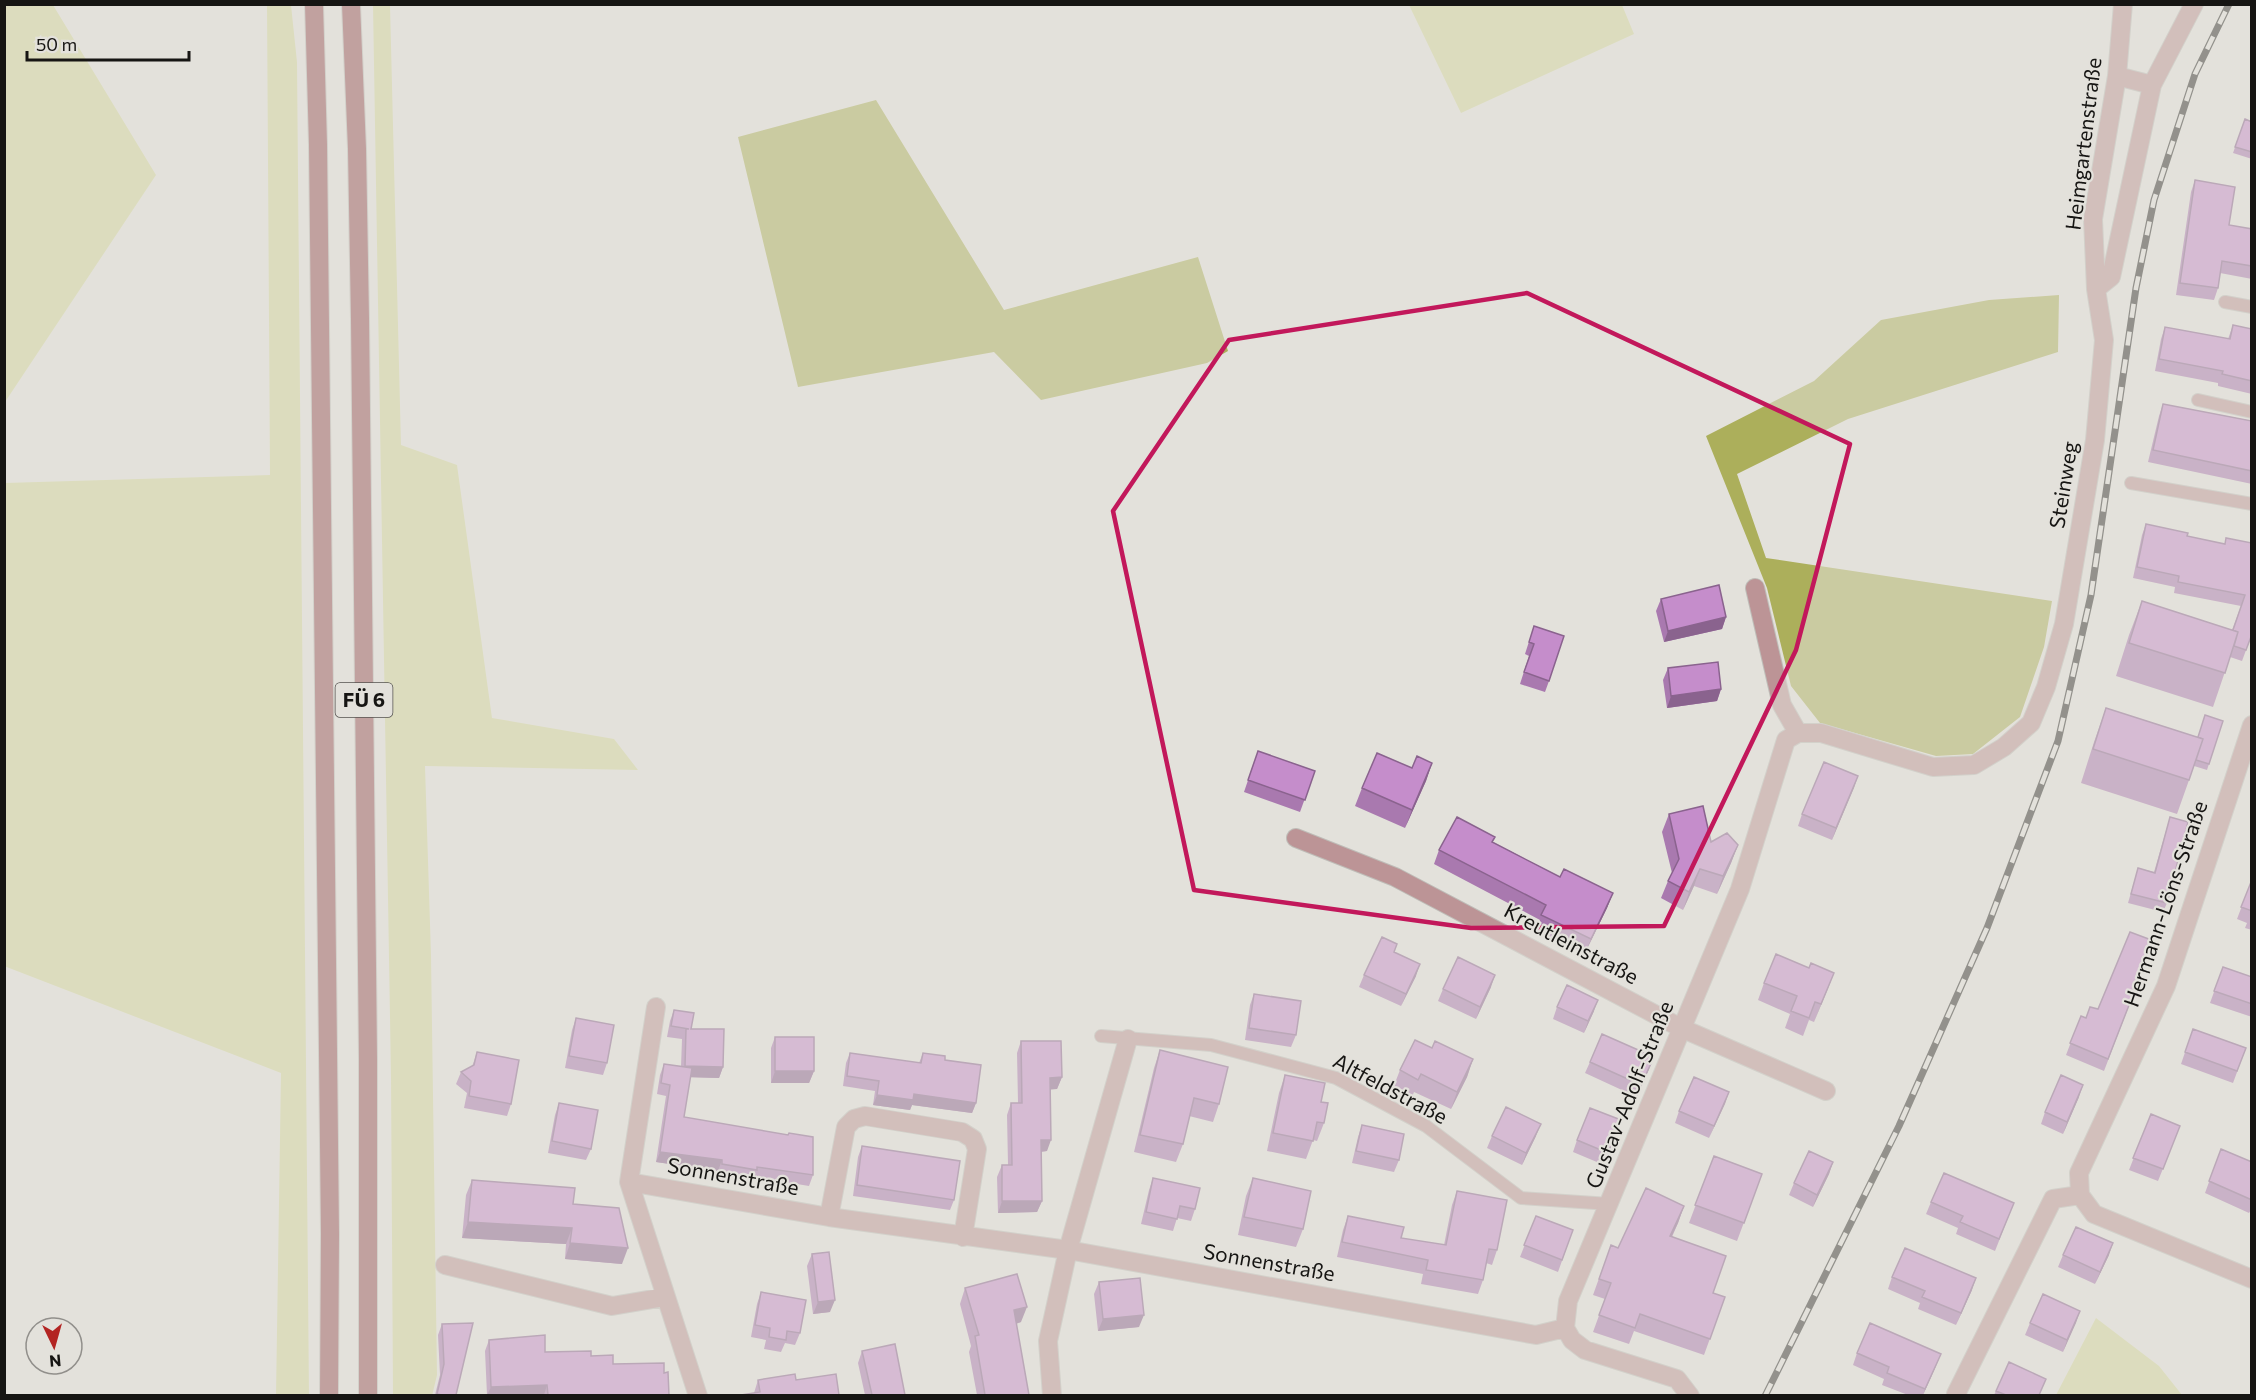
<svg xmlns="http://www.w3.org/2000/svg" width="2256" height="1400" font-family="Commissioner,sans-serif">
<rect width="100%" height="100%" fill="#e3e1db"/>
<!-- green -->
<path fill="#d3d69c" d="M5,4L53,5L156,175L5,402Z
M267,5H291L297,62L309,1396L276,1395L281,1073L4,966L5,483L270,475Z
M373,5H390L401,445L457,465L492,718L614,739L638,770L425,766L431,955L437,1375L432,1396L393,1395L391,1077Z
M1409,5H1622L1634,34L1461,113Z
M2096,1318L2159,1366L2182,1395H2056Z"/>
<!-- forest -->
<path fill="#acaf5b" d="M876,100L1004,310L1198,257L1228,351L1207,363L1041,400L994,352L798,387L738,137Z
M2059,295L2058,352L1848,419L1737,474L1766,558L2052,601L2044,647L2020,717L1973,754L1936,756L1820,723L1791,686L1767,588L1706,436L1814,381L1881,320L1989,300Z"/>
<g fill="none" stroke-linecap="round" stroke-linejoin="round">
<defs>
<path id="lane" d="M2225,302L2252,307
M2198,400L2252,412
M2131,483L2252,504
M1101,1036L1211,1045L1336,1078L1426,1126L1521,1198L1610,1204"/>
<path id="street" d="M2117,76L2152,85
M2096,289L2093,219L2117,76L2123,4
M1755,588L1782,705L1798,733
M1296,838L1395,877L1681,1028L1826,1091
M656,1007L629,1182L698,1396
M629,1182L829,1217L1068,1250L1536,1335L1565,1328
M2080,1195L2079,1173L2166,986L2252,725
M829,1217L846,1127L854,1119L865,1116L962,1132L973,1139L977,1149L963,1237
M445,1265L612,1306L665,1297
M1052,1396L1048,1341L1068,1250L1128,1039
M1690,1396L1677,1379L1585,1350L1572,1340L1565,1328L1568,1301L1740,889L1786,740L1798,733H1821L1933,767L1974,765L2004,747L2031,723L2046,687L2064,624L2095,440L2104,340L2096,289L2111,277L2152,85L2194,4
M1958,1396L1956,1394L2053,1199L2080,1195L2094,1214L2252,1279"/>
<path id="primary" d="M314,4L318,145L330,1234L329,1396
M351,4L357,149L360,319L368,1059V1396"/>
</defs>
<!-- lane casing -->
<use href="#lane" stroke="#bebcb7" stroke-width="14"/>
<!-- street casing -->
<use href="#street" stroke="#bebcb7" stroke-width="20"/>
<!-- primary casing -->
<use href="#primary" stroke="#bebcb7" stroke-width="20"/>
<!-- lane -->
<use href="#lane" stroke="#bc9496" stroke-width="12"/>
<!-- street -->
<use href="#street" stroke="#bc9496" stroke-width="18"/>
<!-- primary -->
<use href="#primary" stroke="#975258" stroke-width="18"/>
<defs>
<path id="rail" d="M1765,1396L1899,1126L1987,928L2058,741L2091,595L2136,288L2154,200L2195,74L2229,4"/>
</defs>
<!-- rail casing -->
<use href="#rail" stroke="#31302e" stroke-width="7"/>
<!-- rail -->
<use href="#rail" stroke="#e3e1db" stroke-width="4.5" stroke-dasharray="14" stroke-linecap="butt"/>
</g>
<!-- wall -->
<path fill="#a979af" d="M2245,119L2252,122V159L2233,153Z
M2195,180L2229,225L2252,229V279L2220,273L2218,288L2214,300L2176,295L2191,192Z
M2233,325L2252,329V394L2218,386V383L2155,371L2161,339L2165,327L2228,339Z
M2163,404L2252,421V484L2148,462L2159,416Z
M2146,524L2187,536L2225,544L2252,543V634L2242,661L2230,657L2213,707L2116,676L2129,635L2142,601L2232,630L2241,606L2174,593L2175,587L2133,578L2142,535Z
M1661,599L1726,617L1722,629L1664,642L1656,611Z
M1534,626L1549,681L1545,692L1520,684L1529,656L1525,654Z
M1668,668L1721,689L1717,701L1667,708L1663,680Z
M2106,708L2197,737L2223,721L2207,770L2194,766L2177,814L2081,783L2094,742Z
M1258,751L1315,771L1300,812L1244,792Z
M1432,763L1426,781L1405,828L1355,806L1362,788L1412,768Z
M1858,776L1832,840L1798,826L1802,814Z
M1669,814L1711,842L1738,845L1731,863L1717,894L1694,886L1683,910L1661,898L1668,881L1672,873L1662,832Z
M2170,817L2167,903L2163,912L2128,903L2138,868L2154,872Z
M1493,842L1560,877L1613,893L1607,908L1585,953L1536,930L1540,920L1434,864L1439,850Z
M2251,882L2252,883V930L2245,928L2247,923L2237,919Z
M2154,941L2104,1071L2066,1055L2081,1016L2086,1018L2098,1009Z
M1394,952L1416,976L1401,1006L1359,987L1364,975Z
M2223,967L2252,977V1017L2210,1003Z
M1809,968L1834,973L1814,1022L1809,1020L1803,1036L1785,1028L1790,1014L1758,1000L1764,983Z
M1491,987L1476,1019L1438,1001L1443,989Z
M1254,994L1296,1035L1291,1047L1245,1040L1250,1005Z
M1557,1007L1594,1011L1584,1033L1553,1019Z
M674,1010L691,1029L723,1067L719,1078L690,1077L684,1117L813,1175L809,1186L754,1177L753,1180L718,1175V1171L656,1162L666,1096L657,1094L660,1075L664,1064L681,1067L682,1039L667,1037L670,1021Z
M576,1018L607,1063L603,1075L565,1068L572,1030Z
M2193,1029L2246,1048L2233,1083L2181,1064Z
M775,1037L814,1071L809,1083H771V1048Z
M1021,1041L1062,1077L1057,1089H1051L1047,1151L1041,1152L1042,1201L1037,1212L998,1213L997,1177L1002,1165H1008L1007,1115L1011,1103H1018L1017,1053Z
M1432,1048L1473,1059L1467,1077L1451,1109L1414,1092L1412,1097L1393,1088L1400,1070Z
M1160,1050L1219,1104L1213,1122L1189,1116L1183,1144L1176,1162L1134,1152L1154,1068Z
M477,1052L511,1104L507,1116L464,1108L467,1093L456,1084L461,1072L472,1067Z
M850,1053L919,1063L923,1053L945,1060L976,1103L972,1113L912,1105L910,1110L873,1105L875,1091L843,1086L846,1063Z
M1654,1057L1637,1097L1585,1073L1590,1062Z
M1285,1075L1321,1102L1324,1123L1317,1141L1313,1140L1306,1159L1267,1151L1279,1093Z
M1729,1092L1709,1138L1675,1123L1679,1111Z
M2079,1097L2063,1134L2041,1124L2045,1112Z
M559,1103L591,1149L586,1160L548,1153L555,1115Z
M2151,1114L2180,1126L2158,1181L2129,1170Z
M1621,1120L1604,1165L1573,1152L1577,1140Z
M1362,1125L1399,1160L1394,1172L1352,1163L1358,1137Z
M1492,1136H1536L1522,1165L1487,1148Z
M862,1146L954,1200L950,1210L853,1196L858,1157Z
M2221,1149L2252,1162V1208L2249,1213L2205,1193Z
M1714,1156L1762,1174L1737,1241L1689,1223Z
M1833,1162L1829,1174L1813,1207L1789,1195L1794,1183Z
M1153,1178L1195,1209L1191,1221L1177,1218L1173,1231L1141,1224L1149,1190Z
M1253,1178L1303,1229L1296,1247L1238,1235L1246,1196Z
M472,1180L573,1204L622,1264L565,1259L566,1244L462,1238L466,1195Z
M1457,1191L1497,1250L1492,1265L1486,1263L1483,1280L1478,1294L1421,1284L1423,1274L1337,1257L1343,1230L1348,1216L1401,1238L1444,1245L1452,1205Z
M1931,1202L2014,1203L1995,1251L1956,1234L1958,1228L1926,1214Z
M1684,1206L1678,1223L1672,1237L1713,1293L1725,1297L1704,1355L1634,1331L1629,1344L1593,1332L1605,1299L1593,1295L1611,1245L1618,1248Z
M1536,1216L1573,1230L1558,1272L1520,1257Z
M812,1254L830,1312L813,1314L807,1266Z
M2063,1255H2109L2095,1284L2058,1267Z
M1892,1277L1972,1290L1956,1325L1918,1309L1920,1303L1888,1289Z
M1099,1282L1139,1327L1098,1331L1094,1294Z
M965,1288L1021,1322L1016,1324L1029,1395H977L969,1352L971,1346L960,1304Z
M761,1292L800,1333L795,1345L785,1343L781,1352L764,1349L766,1340L751,1337L757,1304Z
M2080,1311L2063,1352L2025,1335L2030,1323Z
M442,1324L456,1395H435L440,1375L438,1335Z
M489,1340L545,1352L591,1356L613,1364L664,1373L669,1395H487L485,1351Z
M862,1351L905,1395H865L858,1363Z
M1857,1353L1936,1366L1923,1395H1908L1882,1385L1884,1379L1853,1365Z
M758,1380L839,1395L754,1393Z
M1996,1391L2040,1395H1994Z"/>
<!-- shaded-wall -->
<path fill="#8a638e" d="M1726,617L1722,629L1664,642L1668,631Z
M1721,689L1717,701L1667,708L1671,696Z
M1432,763L1426,781L1405,828L1412,810Z
M1858,776L1854,788L1832,840L1836,828Z
M1738,845L1731,863L1717,894L1723,876Z
M1700,869L1694,886L1683,910L1689,892Z
M1613,893L1607,908L1585,953L1591,939Z
M1420,964L1416,976L1401,1006L1406,994Z
M1834,973L1827,991L1814,1022L1821,1004Z
M1495,975L1491,987L1476,1019L1480,1007Z
M1598,1000L1594,1011L1584,1033L1588,1021Z
M1654,1057L1649,1069L1637,1097L1641,1085Z
M1473,1059L1467,1077L1451,1109L1457,1092Z
M685,1066L723,1067L719,1078L681,1077Z
M775,1071H814L809,1083H771Z
M1062,1077L1057,1089L1046,1090L1050,1078Z
M2083,1085L2079,1097L2063,1134L2067,1122Z
M1729,1092L1725,1104L1709,1138L1714,1126Z
M914,1094L976,1103L972,1113L912,1105L910,1110L873,1105L877,1095Z
M1541,1124L1536,1136L1522,1165L1526,1153Z
M1041,1140H1051L1047,1151L1036,1152Z
M660,1152L722,1160L718,1171L656,1162Z
M1833,1162L1829,1174L1813,1207L1817,1195Z
M1002,1201H1042L1037,1212L998,1213Z
M1684,1206L1678,1223L1664,1252L1670,1236Z
M468,1222L572,1228L566,1244L462,1238Z
M570,1243L628,1248L622,1264L565,1259Z
M2113,1243L2109,1255L2095,1284L2100,1272Z
M1976,1278L1972,1290L1956,1325L1961,1313Z
M835,1300L830,1312L813,1314L818,1302Z
M1027,1307L1021,1322L1008,1326L1014,1310Z
M2080,1311L2076,1323L2063,1352L2067,1340Z
M1144,1315L1139,1327L1098,1331L1103,1319Z
M1941,1354L1936,1366L1923,1395L1925,1389Z
M547,1385L544,1395H487L491,1387Z"/>
<!-- building -->
<path fill="#c58dcb" stroke="#8a638e" stroke-width="1.5" d="M2245,119L2252,122V152L2235,147Z
M2195,180L2235,187L2229,225L2252,229V266L2222,261L2218,288L2180,283Z
M2233,325L2252,329V381L2222,374L2223,371L2159,359L2165,327L2230,339Z
M2163,404L2252,421V471L2153,450Z
M2146,524L2188,533L2187,536L2225,544L2226,538L2252,543V634L2246,650L2234,646L2238,632L2233,630L2245,595L2178,582L2179,576L2137,567Z
M1719,585L1726,617L1668,631L1661,599Z
M2142,601L2238,632L2225,673L2129,643Z
M1534,626L1564,636L1549,681L1524,672L1534,644L1529,642Z
M1718,662L1721,689L1671,696L1668,668Z
M2106,708L2203,739L2189,780L2093,749Z
M2205,715L2223,721L2209,764L2196,760L2203,739L2198,737Z
M1258,751L1315,771L1305,800L1248,780Z
M1377,753L1412,768L1417,756L1432,763L1412,810L1362,788Z
M1824,762L1858,776L1836,828L1802,814Z
M1703,806L1711,842L1727,833L1738,845L1723,876L1700,869L1689,892L1668,881L1679,859L1669,814Z
M1457,817L1495,837L1492,842L1560,877L1564,869L1613,893L1591,939L1541,915L1546,905L1439,850Z
M2170,817L2188,822L2167,903L2131,894L2138,868L2155,873Z
M2251,882L2252,883V911L2241,907Z
M2130,932L2154,941L2108,1059L2070,1043L2081,1016L2086,1018L2090,1007L2098,1009Z
M1382,937L1397,944L1394,952L1420,964L1406,994L1364,975Z
M1776,954L1809,968L1811,963L1834,973L1821,1004L1815,1002L1809,1018L1791,1011L1797,996L1764,983Z
M1458,957L1495,975L1480,1007L1443,989Z
M2223,967L2252,977V1004L2214,991Z
M1567,985L1598,1000L1588,1021L1557,1007Z
M1254,994L1301,1001L1296,1035L1249,1028Z
M674,1010L694,1013L691,1029H724L723,1067L685,1066L686,1029H689L671,1026Z
M576,1018L614,1025L607,1063L569,1056Z
M2193,1029L2246,1048L2237,1071L2185,1052Z
M1602,1034L1654,1057L1641,1085L1590,1062Z
M775,1037H814V1071H775Z
M1415,1040L1432,1048L1435,1041L1473,1059L1457,1092L1421,1074L1418,1080L1400,1070Z
M1021,1041H1061L1062,1077L1050,1078L1051,1140H1041L1042,1201H1002V1165H1012L1011,1103H1022Z
M1160,1050L1228,1067L1219,1104L1194,1098L1183,1144L1140,1135Z
M477,1052L519,1060L511,1104L469,1096L471,1081L461,1072L474,1065Z
M850,1053L921,1063L923,1053L945,1056V1060L981,1065L976,1103L914,1094L913,1100L877,1095L879,1081L847,1076Z
M664,1064L692,1068L684,1117L788,1135L789,1133L813,1137V1175L757,1167V1170L722,1164V1160L660,1152L670,1085L661,1083Z
M1285,1075L1325,1083L1321,1102L1328,1103L1324,1123L1317,1122L1313,1141L1273,1133Z
M2061,1075L2083,1085L2067,1122L2045,1112Z
M1694,1077L1729,1092L1714,1126L1679,1111Z
M559,1103L598,1110L591,1149L552,1141Z
M1506,1107L1541,1124L1526,1153L1492,1136Z
M1590,1108L1621,1120L1608,1153L1577,1140Z
M2151,1114L2180,1126L2163,1169L2133,1158Z
M1362,1125L1404,1134L1399,1160L1356,1151Z
M862,1146L960,1161L954,1200L857,1185Z
M2221,1149L2252,1162V1200L2209,1181Z
M1809,1151L1833,1162L1817,1195L1794,1183Z
M1714,1156L1762,1174L1744,1223L1695,1205Z
M1944,1173L2014,1203L1999,1239L1960,1222L1963,1216L1931,1202Z
M1153,1178L1200,1188L1195,1209L1180,1206L1177,1219L1146,1212Z
M1253,1178L1311,1191L1303,1229L1244,1217Z
M472,1180L575,1188L573,1204L619,1208L628,1248L570,1243L572,1228L468,1222Z
M1646,1188L1684,1206L1670,1236L1726,1256L1713,1293L1725,1297L1710,1339L1640,1314L1635,1328L1599,1315L1611,1283L1599,1279L1611,1245L1618,1248Z
M1457,1191L1507,1200L1497,1250L1489,1249L1483,1280L1426,1270L1428,1260L1342,1242L1348,1216L1404,1227L1401,1238L1446,1245Z
M1536,1216L1573,1230L1562,1260L1524,1245Z
M2076,1227L2113,1243L2100,1272L2063,1255Z
M1905,1248L1976,1278L1961,1313L1922,1297L1925,1291L1892,1277Z
M829,1252L835,1300L818,1302L812,1254Z
M1017,1274L1027,1307L1014,1310L1029,1395H985L975,1336L979,1335L965,1288Z
M1140,1278L1144,1315L1103,1319L1099,1282Z
M761,1292L806,1300L800,1333L787,1331L786,1340L769,1337L770,1328L755,1325Z
M2043,1294L2080,1311L2067,1340L2030,1323Z
M473,1323L456,1395H442L437,1394L444,1364L442,1324Z
M1870,1323L1941,1354L1925,1389L1887,1373L1889,1367L1857,1353Z
M545,1335V1352L591,1351V1356L613,1355V1364L664,1363V1373L668,1372L669,1395H548L547,1385L491,1387L489,1340Z
M895,1344L905,1395H872L862,1351Z
M2009,1362L2046,1379L2039,1395H2006L1996,1391Z
M795,1374L796,1380L836,1374L839,1395H741L760,1392L758,1380Z"/>
<!-- marked area -->
<path d="M0 0H2256V1400H0ZM1527,293L1850,444L1796,650L1664,926L1471,928L1194,890L1113,511L1229,340Z" fill="#e3e1db" fill-opacity=".55" fill-rule="evenodd"/>
<path fill="none" stroke="#c2185b" stroke-width="4.5" stroke-linejoin="round" d="M1527,293L1850,444L1796,650L1664,926L1471,928L1194,890L1113,511L1229,340Z"/>
<g text-anchor="middle" stroke-width="4.5" stroke-linejoin="round" paint-order="stroke">
<!-- shield labels -->
<rect fill="#e3e1db" stroke="#54524f" stroke-width="1.5" x="335.5" y="683" width="57" height="34" rx="4.5"/>
<g font-size="20" font-weight="bold" fill="#161513">
<text x="364" y="707">FÜ 6</text>
</g>
<!-- street labels -->
<g font-size="21" fill="#161513" stroke="#e3e1db">
<text transform="translate(2084 144) rotate(-83)" y="7">Heimgartenstraße</text>
<text transform="translate(2064 485) rotate(-81)" y="7">Steinweg</text>
<text transform="translate(2166 904) rotate(-71)" y="7">Hermann-Löns-Straße</text>
<text transform="translate(1571 944) rotate(28)" y="7">Kreutleinstraße</text>
<text transform="translate(1390 1089) rotate(28)" y="7">Altfeldstraße</text>
<text transform="translate(1630 1095) rotate(-68)" y="7">Gustav-Adolf-Straße</text>
<text transform="translate(733 1177) rotate(10)" y="7">Sonnenstraße</text>
<text transform="translate(1269 1263) rotate(10)" y="7">Sonnenstraße</text>
</g>
</g>
<!-- border -->
<rect width="2256" height="1400" fill="none" stroke="#161513" stroke-width="12"/>
<!-- north arrow -->
<g transform="translate(54 1346) rotate(175)"><circle r="28" fill="#e3e1db" stroke="#918f8b" stroke-width="1.5"/>
<path d="M0-4.5L10 22L0 15L-10 22Z" fill="#b32422"/>
<text y="-9" font-size="16" font-weight="bold" text-anchor="middle" fill="#161513">N</text>
</g>
<!-- scale -->
<path d="M27 51v9h162v-9" fill="none" stroke="#161513" stroke-width="3"/>
<text x="36" y="51" font-size="18" fill="#161513" stroke="#e3e1db" stroke-width="4.5" paint-order="stroke">50 m</text>
</svg>
